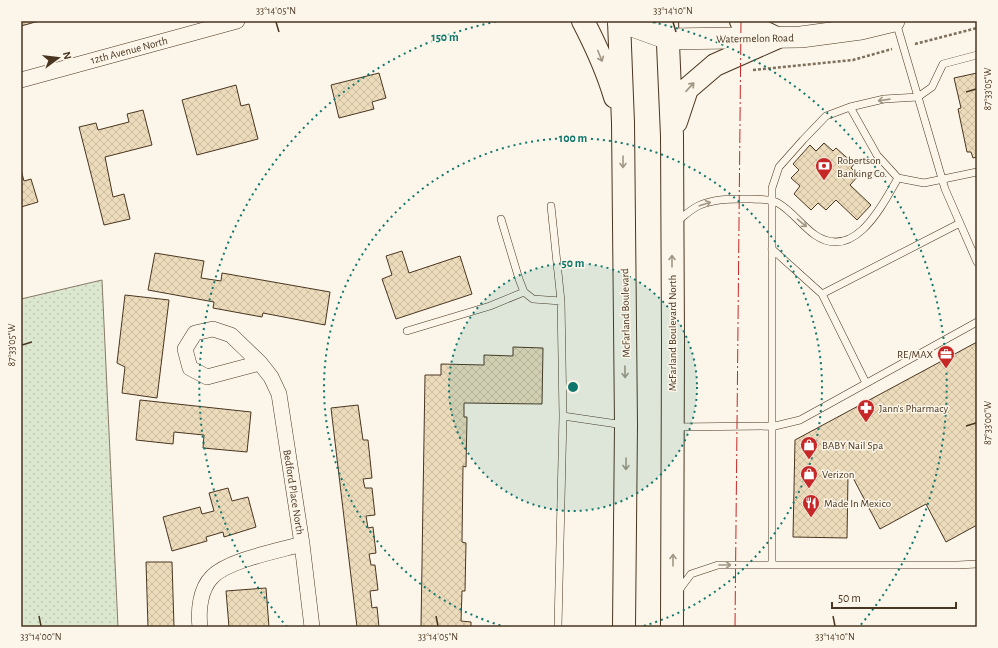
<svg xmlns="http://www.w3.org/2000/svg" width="998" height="648" font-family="'Alegreya Sans',sans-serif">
<defs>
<pattern id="grass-dots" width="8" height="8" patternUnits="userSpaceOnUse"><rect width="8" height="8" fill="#dce7d0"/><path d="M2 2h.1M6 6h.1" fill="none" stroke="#bec7b2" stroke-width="1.8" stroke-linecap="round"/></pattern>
<pattern id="building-cross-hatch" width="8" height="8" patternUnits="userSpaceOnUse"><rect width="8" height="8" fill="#ecdcbc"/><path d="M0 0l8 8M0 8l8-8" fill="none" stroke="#ccbda1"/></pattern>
</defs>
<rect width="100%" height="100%" fill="#fbf6e9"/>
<!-- grass -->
<path fill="url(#grass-dots)" stroke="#887966" d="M102,280L118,627H21V299Z"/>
<!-- building -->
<path fill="url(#building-cross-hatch)" stroke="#4a3520" d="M21,21H39L21,26Z
M379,73L386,98L372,102L374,109L339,118L331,85Z
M977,73V157L973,158L971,152H967L958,109L961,108L954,78Z
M236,85L241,106L249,104L258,139L197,155L182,100Z
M143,110L152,145L105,157L113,197L124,194L130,219L104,225L79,127L96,123L98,130L129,122L127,114Z
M824,143L833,151L836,148L854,164L851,168L859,175L850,185L871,205L857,220L836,200L826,210L818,203L811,210L794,194L800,186L791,178L799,170L793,164L810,145L816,151Z
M21,170L24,181L31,179L38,202L21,207Z
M402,251L409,273L460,256L472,294L396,319L382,279L392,275L386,256Z
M155,253L204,261L201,278L221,281L222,273L330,292L325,325L263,313L262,317L213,308L214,302L148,290Z
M125,295L169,300L157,398L122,393L125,367L117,363Z
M977,342V525L946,542L926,504L880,529L851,474L848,476L847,538L793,537L795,440Z
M513,347L543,348L542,404L464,403V417H467L466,467L463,466L462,542L466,543L465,591H462L461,621L471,622V627H421L425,375H441V364L484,365V355L513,356Z
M140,400L251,412L247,452L203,448L204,435L174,432L173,444L136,440Z
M358,405L363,440H368L372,478L363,479L365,488H372L375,515L366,516L368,528L373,527L376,553L369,554L371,565H375L378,590L370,591L372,608L377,607L379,627H357L331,408Z
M228,488L232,501L248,497L256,527L224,537L223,532L206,537L207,541L172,551L163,517L200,507L202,514L214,511L209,493Z
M146,562H172L174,627H148Z
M266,588L269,627H229L226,591Z"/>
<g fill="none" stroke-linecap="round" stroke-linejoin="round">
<defs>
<path id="service" d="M896,22L945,189L977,262
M850,107L884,99L918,97L932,87L943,64L977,55
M977,172L924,183L898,178L877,155L850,107L826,116L803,140L779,167L772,188V565H958L977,564
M551,206L561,301L563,416L558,627
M501,219L519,279L524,292L533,299L561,301
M676,222C683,217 690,210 698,206C715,198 733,199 752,199C761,200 770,198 778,203C792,211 802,226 815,235C855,262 883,204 898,178
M772,249L822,294L866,383
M822,294L960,223
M407,331L490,306L524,292
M563,416L624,425
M675,427L775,426L800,420L977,322
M677,593L691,574L718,565H772"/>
<path id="minor" d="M21,80L237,21
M213,329L231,335L260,363L207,377L190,368L185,349L195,333Z
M260,363L271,377L279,394L302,544L312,627
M200,627C198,611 200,589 212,577C228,560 278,551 302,544"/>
<path id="secondary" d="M618,21L668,39L801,37L861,29L894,21"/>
<path id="trunk" d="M583,21C596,46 607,70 615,97
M619,21L623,123L626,425L624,627
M667,21L672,136L673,342L672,627
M741,21L776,38
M676,122L687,89L715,65L776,38"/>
</defs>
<!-- service casing -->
<use href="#service" stroke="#4a3520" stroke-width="8"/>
<!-- minor casing -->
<use href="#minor" stroke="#4a3520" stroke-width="16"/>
<!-- secondary casing -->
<use href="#secondary" stroke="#4a3520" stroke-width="22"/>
<!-- trunk casing -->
<use href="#trunk" stroke="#4a3520" stroke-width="24"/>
<!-- path -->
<path stroke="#7f6f5c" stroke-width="2.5" stroke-dasharray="3 2" stroke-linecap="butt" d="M915,44L977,28
M753,70L853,60L892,49"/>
<!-- service -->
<use href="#service" stroke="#fbf6e9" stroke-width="7"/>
<!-- minor -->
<use href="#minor" stroke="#fbf6e9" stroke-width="15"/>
<!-- secondary -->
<use href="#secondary" stroke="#fbf6e9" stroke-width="21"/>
<!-- trunk -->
<use href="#trunk" stroke="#fbf6e9" stroke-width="22"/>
<!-- power -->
<path stroke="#c62828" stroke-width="1" stroke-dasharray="14 3 2 3" stroke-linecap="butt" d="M735,627L741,21"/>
</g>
<!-- one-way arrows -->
<defs><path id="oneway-shaft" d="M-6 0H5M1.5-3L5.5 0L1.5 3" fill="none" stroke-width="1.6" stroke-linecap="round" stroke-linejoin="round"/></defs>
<g stroke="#a29684">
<use href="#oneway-shaft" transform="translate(600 56) rotate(68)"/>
<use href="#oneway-shaft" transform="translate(690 87) rotate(-47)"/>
<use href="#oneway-shaft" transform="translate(884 100) rotate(172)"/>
<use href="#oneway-shaft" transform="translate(623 162) rotate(90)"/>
<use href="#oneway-shaft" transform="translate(705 204) rotate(-18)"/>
<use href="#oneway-shaft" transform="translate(802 223) rotate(40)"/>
<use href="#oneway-shaft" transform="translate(672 261) rotate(-90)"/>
<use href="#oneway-shaft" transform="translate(625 372) rotate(89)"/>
<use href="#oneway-shaft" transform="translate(626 464) rotate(91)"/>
<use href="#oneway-shaft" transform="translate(673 560) rotate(-90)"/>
<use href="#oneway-shaft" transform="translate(725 565)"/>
</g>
<!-- ticks -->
<path fill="none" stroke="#4a3520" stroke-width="1.5" d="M276,22L279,32M673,22L676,32M966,92L976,89M22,345L32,342M966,426L976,423M39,616L41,626M436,616L438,626M833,616L835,626"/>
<!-- distance rings -->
<circle cx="573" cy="387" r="124" fill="#0f766e" fill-opacity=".12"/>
<g fill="none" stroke="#0f766e" stroke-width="2" stroke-dasharray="2 4">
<circle cx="573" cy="387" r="124"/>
<path d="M506 627A249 249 0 1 1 640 627"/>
<path d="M287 627A373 373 0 0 1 499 21M647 21A373 373 0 0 1 859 627"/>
</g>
<!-- icons -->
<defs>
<symbol id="bank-pin" viewBox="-11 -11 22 30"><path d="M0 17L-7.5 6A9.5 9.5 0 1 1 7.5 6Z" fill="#c62828" stroke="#fbf6e9"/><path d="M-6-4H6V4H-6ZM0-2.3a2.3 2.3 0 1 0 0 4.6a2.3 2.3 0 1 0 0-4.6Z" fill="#fff"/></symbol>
<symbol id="office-pin" viewBox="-11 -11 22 30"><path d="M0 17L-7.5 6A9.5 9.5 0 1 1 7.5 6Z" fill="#c62828" stroke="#fbf6e9"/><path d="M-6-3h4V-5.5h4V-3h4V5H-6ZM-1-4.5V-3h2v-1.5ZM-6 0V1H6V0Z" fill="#fff"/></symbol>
<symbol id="pharmacy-pin" viewBox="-11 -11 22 30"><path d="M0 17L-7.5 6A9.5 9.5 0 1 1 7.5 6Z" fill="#c62828" stroke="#fbf6e9"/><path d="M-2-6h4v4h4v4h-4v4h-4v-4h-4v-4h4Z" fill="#fff"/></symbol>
<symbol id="shop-pin" viewBox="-11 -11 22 30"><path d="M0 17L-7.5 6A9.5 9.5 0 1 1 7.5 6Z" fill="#c62828" stroke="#fbf6e9"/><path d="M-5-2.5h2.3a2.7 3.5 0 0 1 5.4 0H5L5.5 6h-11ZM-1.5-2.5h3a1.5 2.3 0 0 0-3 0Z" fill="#fff"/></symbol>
<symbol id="restaurant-pin" viewBox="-11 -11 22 30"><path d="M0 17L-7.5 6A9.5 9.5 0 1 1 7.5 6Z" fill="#c62828" stroke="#fbf6e9"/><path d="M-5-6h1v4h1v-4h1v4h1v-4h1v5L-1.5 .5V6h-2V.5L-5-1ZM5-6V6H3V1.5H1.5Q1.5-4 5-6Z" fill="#fff"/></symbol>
</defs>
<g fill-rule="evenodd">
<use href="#bank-pin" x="814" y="156" width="20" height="27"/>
<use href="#office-pin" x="936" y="344" width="20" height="27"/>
<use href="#pharmacy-pin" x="856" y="398" width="20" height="27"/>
<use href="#shop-pin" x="799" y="435" width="20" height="27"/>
<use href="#shop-pin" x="799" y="464" width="20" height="27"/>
<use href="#restaurant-pin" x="801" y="493" width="20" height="27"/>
</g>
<g text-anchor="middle" stroke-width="3" stroke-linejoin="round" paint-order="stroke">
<!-- street labels -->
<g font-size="11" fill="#4a3520" stroke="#fbf6e9">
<text transform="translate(755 38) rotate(-1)" y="4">Watermelon Road</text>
<text transform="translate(129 50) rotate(-15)" y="4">12th Avenue North</text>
<text transform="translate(625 313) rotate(-91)" y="4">McFarland Boulevard</text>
<text transform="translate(672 333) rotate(-90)" y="4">McFarland Boulevard North</text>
<text transform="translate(294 492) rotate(81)" y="4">Bedford Place North</text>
</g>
<!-- poi labels -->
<g font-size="11" fill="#4a3520" stroke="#fbf6e9" text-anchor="start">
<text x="837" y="164">Robertson<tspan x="837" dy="13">Banking Co.</tspan></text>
<text x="933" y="358" text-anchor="end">RE/MAX</text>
<text x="879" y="412">Jann's Pharmacy</text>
<text x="822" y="449">BABY Nail Spa</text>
<text x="822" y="478">Verizon</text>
<text x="824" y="507">Made In Mexico</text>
</g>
</g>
<circle cx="573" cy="387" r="6" fill="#0f766e" stroke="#fbf6e9" stroke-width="2"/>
<g font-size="12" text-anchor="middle" font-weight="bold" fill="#0f766e" stroke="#fbf6e9" stroke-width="3" stroke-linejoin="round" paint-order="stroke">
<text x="445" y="41">150 m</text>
<text x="573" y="142">100 m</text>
<text x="573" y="267">50 m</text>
</g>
<!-- border -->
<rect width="998" height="648" fill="none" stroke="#fbf6e9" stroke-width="44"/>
<!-- north arrow -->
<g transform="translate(58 58) rotate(75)" stroke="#fbf6e9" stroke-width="3" paint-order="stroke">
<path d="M0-3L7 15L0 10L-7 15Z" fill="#4a3520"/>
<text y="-6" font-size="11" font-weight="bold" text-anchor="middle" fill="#4a3520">N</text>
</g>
<!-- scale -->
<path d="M832 602v6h124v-6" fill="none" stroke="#4a3520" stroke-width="2"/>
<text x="838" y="602" font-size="12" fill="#4a3520" stroke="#fbf6e9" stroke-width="3" paint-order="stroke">50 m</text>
<rect x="22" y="22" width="954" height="604" fill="none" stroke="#4a3520" stroke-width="1.5"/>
<g font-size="10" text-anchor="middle" fill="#4a3520">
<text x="276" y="14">33°14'05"N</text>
<text x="673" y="14">33°14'10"N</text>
<text transform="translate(987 89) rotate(-90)" y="4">87°33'05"W</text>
<text transform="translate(11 345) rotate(-90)" y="4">87°33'05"W</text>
<text transform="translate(987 423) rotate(-90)" y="4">87°33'00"W</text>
<text x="41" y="640">33°14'00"N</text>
<text x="438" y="640">33°14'05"N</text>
<text x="835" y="640">33°14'10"N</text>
</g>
</svg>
